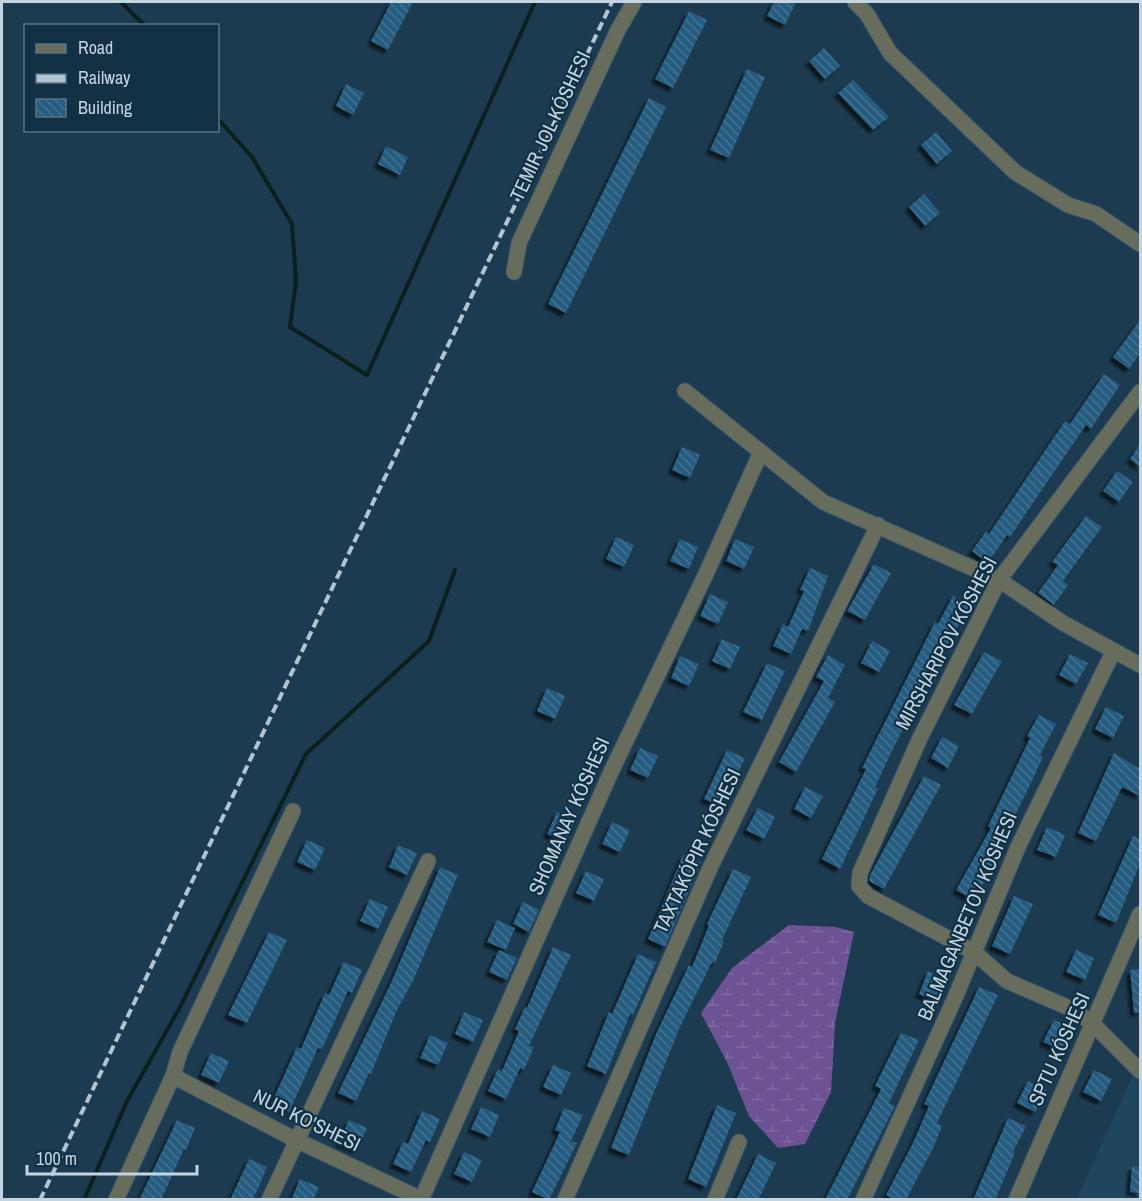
<svg xmlns="http://www.w3.org/2000/svg" width="1142" height="1201" font-family="'Archivo Narrow',sans-serif">
<defs>
<pattern id="wetland-marsh" width="20" height="14" patternUnits="userSpaceOnUse" patternTransform="scale(1.5)"><rect width="20" height="14" fill="#6d5295"/><path d="M1 5h8M5 5V1M11 12h8M15 12V8" fill="none" stroke="#806aa4"/></pattern>
<pattern id="building-back-hatch" width="6" height="6" patternUnits="userSpaceOnUse" patternTransform="scale(1.5)"><rect width="6" height="6" fill="#255c80"/><path d="M-1 5l2 2M0 0l6 6M5-1l2 2" fill="none" stroke="#437292"/></pattern>
<filter id="shadow"><feDropShadow dx="-4" dy="4" stdDeviation="1.5" flood-color="#0009"/></filter>
</defs>
<rect width="100%" height="100%" fill="#1d3b50"/>
<!-- built -->
<path fill="#1f455f" d="M1132,1078L1140,1079V1199L1076,1200Z"/>
<!-- wetland -->
<path fill="url(#wetland-marsh)" d="M789,925L836,927L854,932L835,1023L831,1092L805,1144L778,1148L749,1116L727,1062L701,1013L732,968Z"/>
<g fill="none" stroke-linecap="round" stroke-linejoin="round">
<!-- stream -->
<path stroke="#0b201c" stroke-width="4" d="M121,2L145,26
M218,119L252,157L292,224L296,281L290,327L367,375L535,2
M84,1200L127,1101L179,1009L306,754L429,641L455,570"/>
</g>
<!-- building -->
<path fill="url(#building-back-hatch)" filter="url(#shadow)" d="M391,2H413L388,50L371,41Z
M774,2H796L785,25L767,16Z
M689,11L707,20L673,88L655,79Z
M824,48L840,66L825,79L809,61Z
M747,69L765,77L729,158L710,150Z
M853,80L889,117L873,130L838,93Z
M346,84L364,93L353,115L336,106Z
M649,98L666,107L566,313L548,304Z
M936,132L952,151L937,164L921,145Z
M386,146L408,157L400,175L378,164Z
M924,194L940,213L925,226L909,207Z
M1140,320V353L1129,369L1113,357Z
M1104,374L1120,385L1091,429L1086,425L1010,537L1007,535L988,563L972,551L986,531L989,534L1065,421L1070,424Z
M1140,444V467L1130,459Z
M682,447L700,455L690,478L672,470Z
M1117,471L1133,482L1119,502L1103,491Z
M1086,516L1102,527L1063,581L1068,585L1054,605L1038,593L1058,565L1052,562Z
M616,537L634,545L624,567L606,559Z
M680,539L698,547L689,569L670,561Z
M735,539L754,547L744,569L726,561Z
M874,564L891,573L865,620L847,611Z
M810,568L828,576L808,631L802,629L791,654L773,646L783,624L788,627L804,591L800,590Z
M710,594L728,602L718,624L700,616Z
M953,596L970,605L934,667L890,755L875,787L878,789L840,869L822,859L866,769L862,768L935,622L938,624Z
M722,639L740,647L730,669L712,661Z
M872,641L890,651L879,672L861,663Z
M984,652L1002,661L972,714L954,705Z
M1070,654L1088,663L1076,684L1059,675Z
M828,655L845,665L828,698L835,702L796,772L779,762L824,681L816,677Z
M680,656L699,664L689,686L671,678Z
M767,663L785,671L762,720L743,712Z
M547,688L565,696L555,719L537,711Z
M1106,707L1124,716L1113,738L1095,729Z
M1039,715L1056,724L1040,755L1043,757L1030,785L998,850L1001,852L974,900L956,890L991,828L988,826L1030,738L1027,736Z
M942,737L959,746L948,768L931,758Z
M640,748L658,756L648,778L630,770Z
M727,750L745,758L722,807L704,799Z
M1114,753L1140,769V796L1122,787L1096,841L1078,833Z
M924,776L941,785L884,889L869,881L870,875Z
M805,787L823,796L811,818L794,809Z
M758,808L775,817L764,839L746,830Z
M557,812L575,820L565,842L547,834Z
M612,822L630,830L620,852L602,844Z
M1047,827L1065,835L1056,857L1037,850Z
M1133,836L1140,839V863L1116,923L1098,915Z
M307,840L325,848L315,870L297,862Z
M398,845L417,853L407,875L389,867Z
M683,855L701,863L665,947L648,939Z
M440,867L458,875L413,981L396,1012L371,1074L369,1073L356,1101L338,1093L391,983Z
M733,869L751,877L722,940L724,941L715,963L712,962L679,1029L629,1155L611,1148L656,1034L689,965L692,967L709,925L707,924Z
M586,871L604,879L594,901L576,893Z
M1014,896L1033,904L1010,954L992,946Z
M370,899L388,907L378,929L360,921Z
M523,902L539,910L529,932L513,924Z
M497,920L515,928L506,950L487,942Z
M269,932L287,940L247,1023L228,1015Z
M553,947L571,955L529,1046L534,1047L524,1070L520,1068L506,1099L488,1091L498,1069L502,1071L519,1031L515,1029L525,1007L527,1008Z
M499,950L517,958L507,980L489,972Z
M1076,950L1094,958L1085,980L1066,972Z
M638,954L656,962L633,1015L630,1014L606,1074L587,1066L609,1012L612,1014Z
M344,962L362,970L352,993L348,991L322,1049L318,1048L289,1112L271,1104L297,1047L301,1049L325,993L329,995Z
M1140,969V1012L1134,1013L1130,970Z
M928,971L946,979L937,1002L919,994Z
M979,987L998,995L937,1123L942,1126L933,1148L906,1200H896L886,1195L912,1145L929,1106L924,1104Z
M464,1012L483,1020L473,1042L455,1034Z
M1054,1020L1072,1028L1061,1050L1043,1042Z
M901,1033L919,1040L889,1103L895,1106L847,1200H825L881,1089L875,1086Z
M430,1035L448,1043L438,1065L420,1058Z
M211,1053L229,1061L219,1083L201,1075Z
M553,1065L571,1073L561,1095L543,1087Z
M1094,1070L1112,1079L1101,1101L1083,1092Z
M1028,1081L1046,1090L1035,1112L1017,1103Z
M717,1105L736,1113L706,1187L688,1179Z
M481,1107L499,1115L490,1137L471,1129Z
M564,1108L583,1115L571,1141L577,1143L549,1200L532,1192L560,1132L555,1130Z
M422,1111L440,1119L430,1142L426,1140L411,1172L393,1164L403,1142L408,1144Z
M1008,1118L1026,1126L1013,1152L1015,1153L995,1200H973Z
M177,1120L195,1128L186,1150L184,1149L161,1200H139Z
M349,1120L367,1128L357,1150L339,1142Z
M464,1152L482,1160L472,1182L454,1174Z
M758,1154L776,1163L763,1190L758,1200H736Z
M249,1159L267,1167L258,1189L252,1200H230Z
M1132,1166L1140,1167V1193L1130,1192Z
M300,1179L319,1187L313,1200H291Z"/>
<g fill="none" stroke-linecap="round" stroke-linejoin="round">
<defs>
<path id="minor" d="M855,2L867,14L890,53L1015,172L1068,205L1096,214L1140,244
M514,272L519,243L618,30L634,2
M685,391L823,502L999,580L1063,623L1140,665
M1140,392L999,580L920,738L860,873L859,886L868,896L974,952L1007,981L1074,1010L1093,1024L1140,1071
M173,1076L296,1140L423,1200
M116,1200L173,1076L180,1052L293,811
M269,1200L428,861
M421,1200L611,772L705,576L761,452
M565,1200L710,868L878,525
M715,1200L739,1142
M863,1200L954,1000L1018,847L1113,652
M1016,1200L1140,914"/>
</defs>
<!-- minor casing -->
<use href="#minor" stroke="#3b576a" stroke-width="17"/>
<!-- minor -->
<use href="#minor" stroke="#676c5d" stroke-width="15"/>
<!-- rail -->
<path stroke="#b1c4d1" stroke-width="4" stroke-dasharray="9 4.5" stroke-linecap="butt" d="M40,1200L612,2"/>
</g>
<g text-anchor="middle" stroke-width="4.5" stroke-linejoin="round" paint-order="stroke">
<!-- street labels -->
<g font-size="20" fill="#c4d5e2" stroke="#123145">
<text transform="translate(550 126) rotate(-65)" y="7">TEMIR JOL KÓSHESI</text>
<text transform="translate(946 643) rotate(-62)" y="7">MIRSHARIPOV KÓSHESI</text>
<text transform="translate(569 816) rotate(-66)" y="7">SHOMANAY KÓSHESI</text>
<text transform="translate(697 851) rotate(-65)" y="7">TAXTAKÓPIR KÓSHESI</text>
<text transform="translate(967 916) rotate(-67)" y="7">BALMAGANBETOV KÓSHESI</text>
<text transform="translate(1059 1049) rotate(-66)" y="7">SPTU KÓSHESI</text>
<text transform="translate(307 1120) rotate(26)" y="7">NUR KO'SHESI</text>
</g>
</g>
<!-- border -->
<rect width="1142" height="1201" fill="none" stroke="#c4d5e2" stroke-width="6"/>
<!-- legend -->
<rect x="24" y="24" width="195" height="108" fill="#123145" stroke="#597384" stroke-width="1.5"/>
<rect x="36" y="44" width="30" height="9" fill="#676c5d" stroke="#597384" stroke-width="1.5"/>
<text x="78" y="54" font-size="18" fill="#c4d5e2">Road</text>
<rect x="36" y="74" width="30" height="9" fill="#b1c4d1" stroke="#597384" stroke-width="1.5"/>
<text x="78" y="84" font-size="18" fill="#c4d5e2">Railway</text>
<rect x="36" y="99" width="30" height="18" fill="url(#building-back-hatch)" stroke="#597384" stroke-width="1.5"/>
<text x="78" y="114" font-size="18" fill="#c4d5e2">Building</text>
<!-- scale -->
<path d="M27 1165v9h170v-9" fill="none" stroke="#c4d5e2" stroke-width="3"/>
<text x="36" y="1165" font-size="18" fill="#c4d5e2" stroke="#123145" stroke-width="4.5" paint-order="stroke">100 m</text>
</svg>
